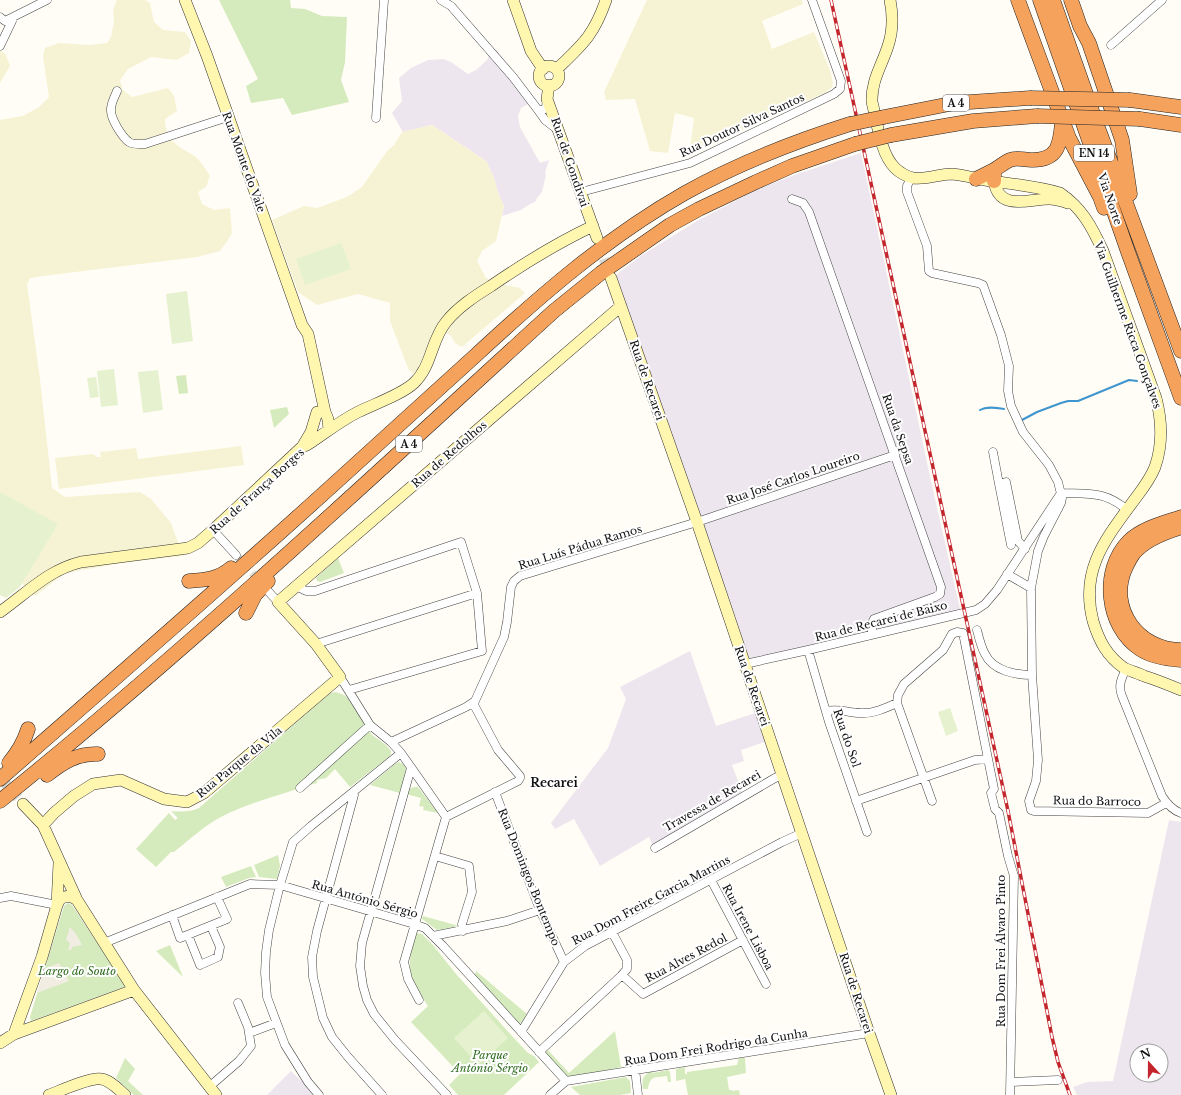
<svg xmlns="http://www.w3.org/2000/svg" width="1181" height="1095" font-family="'Libre Baskerville',serif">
<rect width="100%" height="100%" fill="#fffdf5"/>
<!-- industrial -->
<path fill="#eee6ef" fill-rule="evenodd" d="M497,50L518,82L522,97L528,104L521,108L518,116L520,127L540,163L549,160L545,173L546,175L542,192L537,198L535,202L532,203L521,210L502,216L504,206L498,193L494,178L486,161L432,125L403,132L392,113L402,101L399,78L411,68L428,60L443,59L451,62L468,74L476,70L487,60L491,51Z
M861,153L929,472L960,609L749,660L616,275L642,255L697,221L760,188L797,174Z
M690,651L716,726L755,713L765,742L741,750L744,761L732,765L743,794L653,846L649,837L600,866L574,819L555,829L551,823L608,748L626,699L620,687Z
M1169,820L1181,822V1095H1077L1073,1087L1087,1082L1113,1081ZM1137,1051H1161V1075H1137Z
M291,1071L316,1095H267Z"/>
<!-- farmland -->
<path fill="#f6f3d4" d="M117,0H145L150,3L154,22L163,30L185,32L191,41L189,53L177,60L151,57L128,69L120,80L123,90L132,97L168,88L174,96L177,111L165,119V125L170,139L181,148L196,157L203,165L210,176L206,187L198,192L202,204L214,210L230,208L232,233L228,240L220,251L197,257L43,276L30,278L27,284L40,379L52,488L65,497L140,492L151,499L171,523L183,556L122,563L65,573L35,596L22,583L0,493V120L23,116L39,107L49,97L43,56L45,48L59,43L89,45L107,43L111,37L114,22L113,10Z
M647,0H802L803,4L762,21L772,49L814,32L830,70L833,83L832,87L825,93L738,132L689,156L694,118L675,113L668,153L650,151L635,99L606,100L604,92Z
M0,50L6,55L10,66L0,83Z
M432,125L486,161L494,178L498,193L504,206L496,241L482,251L477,261L486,278L499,284L520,288L525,293L462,347L455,343L451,336L444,331L431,339L417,370L413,374L408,368L390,321V303L358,294L317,305L298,292L272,220L304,206L317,208L347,197L362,187L387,151L394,145L402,132Z
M241,446L244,465L59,489L55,458L93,454L97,457H101L100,452L136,448L138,459Z"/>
<!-- green -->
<path fill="#d5ebbd" d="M219,0H290L291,8L305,9L322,16L347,17L345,62L341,80L349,102L292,115L283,98L251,103L246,86L258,79Z
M186,375L188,393L179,394L176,376Z
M287,407L289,414L274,428L270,410Z
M338,558L344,573L320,582L317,581L316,578Z
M336,692L344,695L348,698L372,735L386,745L391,751V754L389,757L350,787L335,769L326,778L317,780V783C285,793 251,802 221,817C204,826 189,840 174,852H171L156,867L136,849L169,813L175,820L178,818L171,811C181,812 190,812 199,808L330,693Z
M399,762L403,764L406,768L400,793L370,785L395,764Z
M415,787H418L438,813L423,810L424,807L419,806L421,798L406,794C407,789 410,788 415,787Z
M278,855L280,866L277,879L259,877L254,865Z
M251,866L256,877L249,878L226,887L221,877Z
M68,903L72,905L124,984V987L31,1021L30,1017L64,906Z
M423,916L459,926L437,930L422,919Z
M416,933L422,934L433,945L456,974L513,1037L528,1053L534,1056L539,1062L504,1095H458L449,1085L460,1074L411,1022L428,1006C407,975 406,968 416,933Z
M170,945L183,977L156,951Z
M476,971L527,1014L520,1024L475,975Z
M615,1031L621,1067L566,1079L544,1054L548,1050L569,1073Z
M739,1057L745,1058L746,1073L727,1077L729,1090H732V1091L739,1090L740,1095H688L685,1079L676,1081V1069L685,1067V1074H687V1072L737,1065Z
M125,1058L135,1069L128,1081L143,1095H134L116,1078Z
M652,1070L653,1073L668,1070L670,1072L671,1082H668L667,1076C655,1078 650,1075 648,1089H643C642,1078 642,1077 652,1070Z
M626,1077L630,1081L631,1093L620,1095H580L571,1087Z"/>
<!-- pitch -->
<path fill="#e6f2cf" d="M341,243L351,269L305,285L296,259Z
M187,291L193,341L172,344L166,294Z
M114,369L118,405L101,407L97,371Z
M158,370L163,410L143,413L138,372Z
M96,377L99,397L90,398L87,378Z
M0,492L58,524L20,587L6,598L0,595Z
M950,708L958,731L946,736L938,712Z
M484,1011L508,1038L478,1065L454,1038Z"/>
<!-- plaza -->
<path fill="#f1ede2" d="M70,927L76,934L82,945L72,947L71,950H68L70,943L66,940Z
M59,963L69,981L37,993L44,969Z"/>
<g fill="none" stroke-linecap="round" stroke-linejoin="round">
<!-- stream -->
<path stroke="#3f96cf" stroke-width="2" d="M980,410C987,406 996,408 1004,409
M1022,420L1037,412L1061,403L1068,401H1078L1129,380L1137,381"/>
<!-- street-tunnel -->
<path stroke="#dbdad3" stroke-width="8" stroke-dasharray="8 4" stroke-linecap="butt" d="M236,555L261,583"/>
<!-- secondary-tunnel -->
<path stroke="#dbdad3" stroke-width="11" stroke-dasharray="11 5.5" stroke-linecap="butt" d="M599,243L610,276
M0,777L23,804"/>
<defs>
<path id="street" d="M441,0L451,6L513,77L538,110H543L546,107L547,99
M0,17L5,21L47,0
M1111,45L1162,0
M0,46L12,21V18
M117,91C115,96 111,103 111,109C110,118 122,137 129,142C134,145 139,144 145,144L228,117
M538,110L545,120L558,130
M376,118L384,0
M911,178L907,186V192L927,246L929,271L932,273L978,283L983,285L1001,335L1009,366L1008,391L1011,406L1023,432L1049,465L1058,482L1062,498L1061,503L1044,536L1038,551L1031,588L1032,675L1038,760L1036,781L1029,801L1031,810L1034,811L1148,813L1166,803
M581,192L690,163L834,94L840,89L841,81L812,0
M792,199L803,203L809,212L941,587L940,594L935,597L874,619L872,623V634
M993,452L999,484L1006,482L1018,541L1025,549
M999,484L1011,545
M213,530L236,555
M1007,574L1031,588
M296,586L306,591H315L461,542L477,593L482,651L349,690
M267,590L278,602
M977,630C979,638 981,647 985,654C993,671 1016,675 1032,675
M316,644L477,593
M808,650L829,722L867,832
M745,664L808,650L976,610L985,604L997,590L1061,493C1089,494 1105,491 1127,510
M1126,669C1121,679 1118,686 1122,696L1162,796C1167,804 1172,810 1181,813
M340,677L370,725L391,742L401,753L446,817L518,781L520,778V776L498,750L473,703
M826,711C840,708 848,713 861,713C873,714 886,708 897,703
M391,742L466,707L475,701L504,637L507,622L511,587L514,581L520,576L697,522L895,455
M411,768L371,911L362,943L360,966L363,986L367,1000L374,1014L395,1040L447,1095
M300,788L370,725
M353,792L354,795L317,931L312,957L313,977L323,1018L332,1037L348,1057L382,1095
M495,792L540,910L564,962
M856,801L975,760L988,759
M932,801L897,703L898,695L904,684L943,650L952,634L957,632L963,633L994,789L991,793L995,809L999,813L1008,856L1014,876L1010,1095
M655,848L775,778L782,775
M435,856L469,866L472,892L462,924L463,931
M711,880L766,984
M0,898L11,896L57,905
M172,915L180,938L227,919L217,897
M188,935L200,965L218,957L220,947L211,926
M433,936L507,921L540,910
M104,943L250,884L280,885L414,924L425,928L443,946L566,1081
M622,975L643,994L743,940
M419,1000L408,979L404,962L446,817
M521,1032L564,962L585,946L782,842L802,833
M249,1033L276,1023
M539,1052L621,976L627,969V960L612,932
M635,1069L638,1095
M566,1081L869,1033
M1011,1082L1058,1080
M209,1087L239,1061L251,1046L248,1027L238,1003
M319,1095L308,1082L285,1045L267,997L265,973L266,952L269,930L280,885L293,842L311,826L401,753
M550,1095L566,1081"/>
<path id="secondary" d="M185,0L207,56L302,325L308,334L325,412L328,419L329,430
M513,0L531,51L543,69
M890,0C893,15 893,31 888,46C882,65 871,81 872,102C877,121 880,153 895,168C899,172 907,177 913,178C926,180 939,174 952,174C963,175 974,178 985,180C1010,184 1036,186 1060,193C1082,208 1092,227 1103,251L1156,398C1162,421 1163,444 1155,467C1150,480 1141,491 1132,503C1104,541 1080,571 1093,621C1099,641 1107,656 1124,668C1130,671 1138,673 1144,676C1157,680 1169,685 1181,690
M539 76a10 10 0 1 1 20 0a10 10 0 1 1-20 0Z
M557,69C583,44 594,35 606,0
M549,85L547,99L597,238
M994,181C999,212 1029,199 1049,199C1056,199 1062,201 1068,203
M611,278L697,522L869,1033L891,1095
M302,447L311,432L317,412
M0,612C27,593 48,570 81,562L188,548L198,543L213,530L302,447L307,445C324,434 340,421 358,412C374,404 401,395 414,383C432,366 431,340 446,322C458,307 475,296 491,286C523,264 557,243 593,226
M23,804L43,825L77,900L134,990L216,1095
M43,825L54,813L74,796L93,784L121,780L164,799L187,802L204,793L340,677L316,644L278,602L621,306
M57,905L59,863
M14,1034L42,957L57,905L60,899C66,895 72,896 77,900
M0,1043L14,1034L134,990
M49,1095C60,1091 91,1077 101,1079C110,1080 118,1089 125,1095"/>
<path id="highway" d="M1018,0L1069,138L1100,197L1104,208
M1040,0L1128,252L1181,398
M1053,0L1097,125L1181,351
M1071,0L1080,26L1089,43L1122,140L1130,194
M1130,100L1181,107
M884,117L955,103L1030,98
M1140,119L1181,125
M891,135L973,121L1037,116
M976,179L994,170
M994,181V170C999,167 1005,162 1010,160C1017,157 1024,160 1032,160C1058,160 1060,145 1062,123
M1181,517C1164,523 1142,528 1129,541C1100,570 1106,627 1140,649C1152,657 1167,659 1181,660
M1179,528C1163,533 1145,540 1134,553C1130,558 1128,563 1125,569C1108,609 1139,650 1181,650
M189,581C204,580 219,579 231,568
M246,613L255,595L268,581
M9,763C18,752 24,742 28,729
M47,775C62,763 77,753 98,754
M0,779C112,681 224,584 334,484C381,441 428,399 475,356C541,295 606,238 685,193C737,164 793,142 850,124
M0,801C192,646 372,477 554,311L601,273L670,225L699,209L756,182L792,166L855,144"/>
</defs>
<!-- street casing -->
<use href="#street" stroke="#444" stroke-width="9"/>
<!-- secondary casing -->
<use href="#secondary" stroke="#333" stroke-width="12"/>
<!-- highway casing -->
<use href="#highway" stroke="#222" stroke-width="15"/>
<!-- street -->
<use href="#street" stroke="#fff" stroke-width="8"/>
<!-- secondary -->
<use href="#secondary" stroke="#fff6b0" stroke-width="11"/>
<!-- highway -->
<use href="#highway" stroke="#f5a25d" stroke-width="14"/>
<defs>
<path id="rail" d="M831,0L1008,811L1052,1037L1058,1062L1070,1095"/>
</defs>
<!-- rail casing -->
<use href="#rail" stroke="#c4262e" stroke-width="3.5"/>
<!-- rail -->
<use href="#rail" stroke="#fff" stroke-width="2" stroke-dasharray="6" stroke-linecap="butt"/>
<defs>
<path id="highway-bridge" d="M1030,98L1130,100
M1037,116L1140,119
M850,124L884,117
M855,144L891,135"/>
</defs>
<!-- highway-bridge casing -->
<use href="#highway-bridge" stroke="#222" stroke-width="15" stroke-linecap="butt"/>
<!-- highway-bridge -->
<use href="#highway-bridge" stroke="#f5a25d" stroke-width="14"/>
</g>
<g text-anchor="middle" stroke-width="4" stroke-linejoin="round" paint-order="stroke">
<!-- shield labels -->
<g fill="#fff" stroke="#585858" stroke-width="1">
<rect x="943" y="95" width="26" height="16" rx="3"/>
<rect x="1074" y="145" width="40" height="16" rx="3"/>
<rect x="396" y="436" width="26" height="16" rx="3"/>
</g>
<g font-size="10" font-weight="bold" fill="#111">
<text x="956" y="107">A 4</text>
<text x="1094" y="157">EN 14</text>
<text x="409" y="448">A 4</text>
</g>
<!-- street labels -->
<g font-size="11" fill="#111" stroke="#fff">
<text transform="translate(742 125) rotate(-25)" y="4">Rua Doutor Silva Santos</text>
<text transform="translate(244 162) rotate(70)" y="4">Rua Monte do Vale</text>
<text transform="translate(570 162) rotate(71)" y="4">Rua de Gondivai</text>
<text transform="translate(1110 199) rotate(71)" y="4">Via Norte</text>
<text transform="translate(1128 325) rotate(70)" y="4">Via Guilherme Ricca Gonçalves</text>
<text transform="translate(647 380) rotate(71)" y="4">Rua de Recarei</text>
<text transform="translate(898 429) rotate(71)" y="4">Rua da Sepsa</text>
<text transform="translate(449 454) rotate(-41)" y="4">Rua de Redolhos</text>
<text transform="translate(793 478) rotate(-19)" y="4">Rua José Carlos Loureiro</text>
<text transform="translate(257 491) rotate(-42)" y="4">Rua de França Borges</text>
<text transform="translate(580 547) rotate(-17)" y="4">Rua Luís Pádua Ramos</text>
<text transform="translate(881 621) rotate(-14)" y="4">Rua de Recarei de Baixo</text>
<text transform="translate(752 686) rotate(71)" y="4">Rua de Recarei</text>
<text transform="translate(847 738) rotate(71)" y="4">Rua do Sol</text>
<text transform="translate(239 762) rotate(-39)" y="4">Rua Parque da Vila</text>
<text transform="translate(712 801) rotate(-30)" y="4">Travessa de Recarei</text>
<text transform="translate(1097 801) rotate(1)" y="4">Rua do Barroco</text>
<text transform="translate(529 877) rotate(68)" y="4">Rua Domingos Bontempo</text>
<text transform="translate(365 899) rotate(16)" y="4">Rua António Sérgio</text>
<text transform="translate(651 900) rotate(-28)" y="4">Rua Dom Freire Garcia Martins</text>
<text transform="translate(748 927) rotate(62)" y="4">Rua Irene Lisboa</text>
<text transform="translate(1001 951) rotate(-90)" y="4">Rua Dom Frei Álvaro Pinto</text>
<text transform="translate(686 958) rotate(-28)" y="4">Rua Alves Redol</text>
<text transform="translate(856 993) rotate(72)" y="4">Rua de Recarei</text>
<text transform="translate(716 1047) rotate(-9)" y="4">Rua Dom Frei Rodrigo da Cunha</text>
</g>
<!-- park labels -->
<g font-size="11" font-style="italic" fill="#2f6b1f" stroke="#fff">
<text x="77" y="975">Largo do Souto</text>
<text x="490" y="1059">Parque<tspan x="490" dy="13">António Sérgio</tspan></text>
</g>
<!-- neighbourhood labels -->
<g font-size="12" font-weight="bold" fill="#111" stroke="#fff">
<text x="554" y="787">Recarei</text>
</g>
</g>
<!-- north arrow -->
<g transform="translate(1149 1063) rotate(339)"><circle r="19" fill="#ffffff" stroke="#a0a0a0"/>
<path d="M0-3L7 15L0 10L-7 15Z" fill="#c4262e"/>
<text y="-6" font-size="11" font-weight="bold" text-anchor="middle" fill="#111111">N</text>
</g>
</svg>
